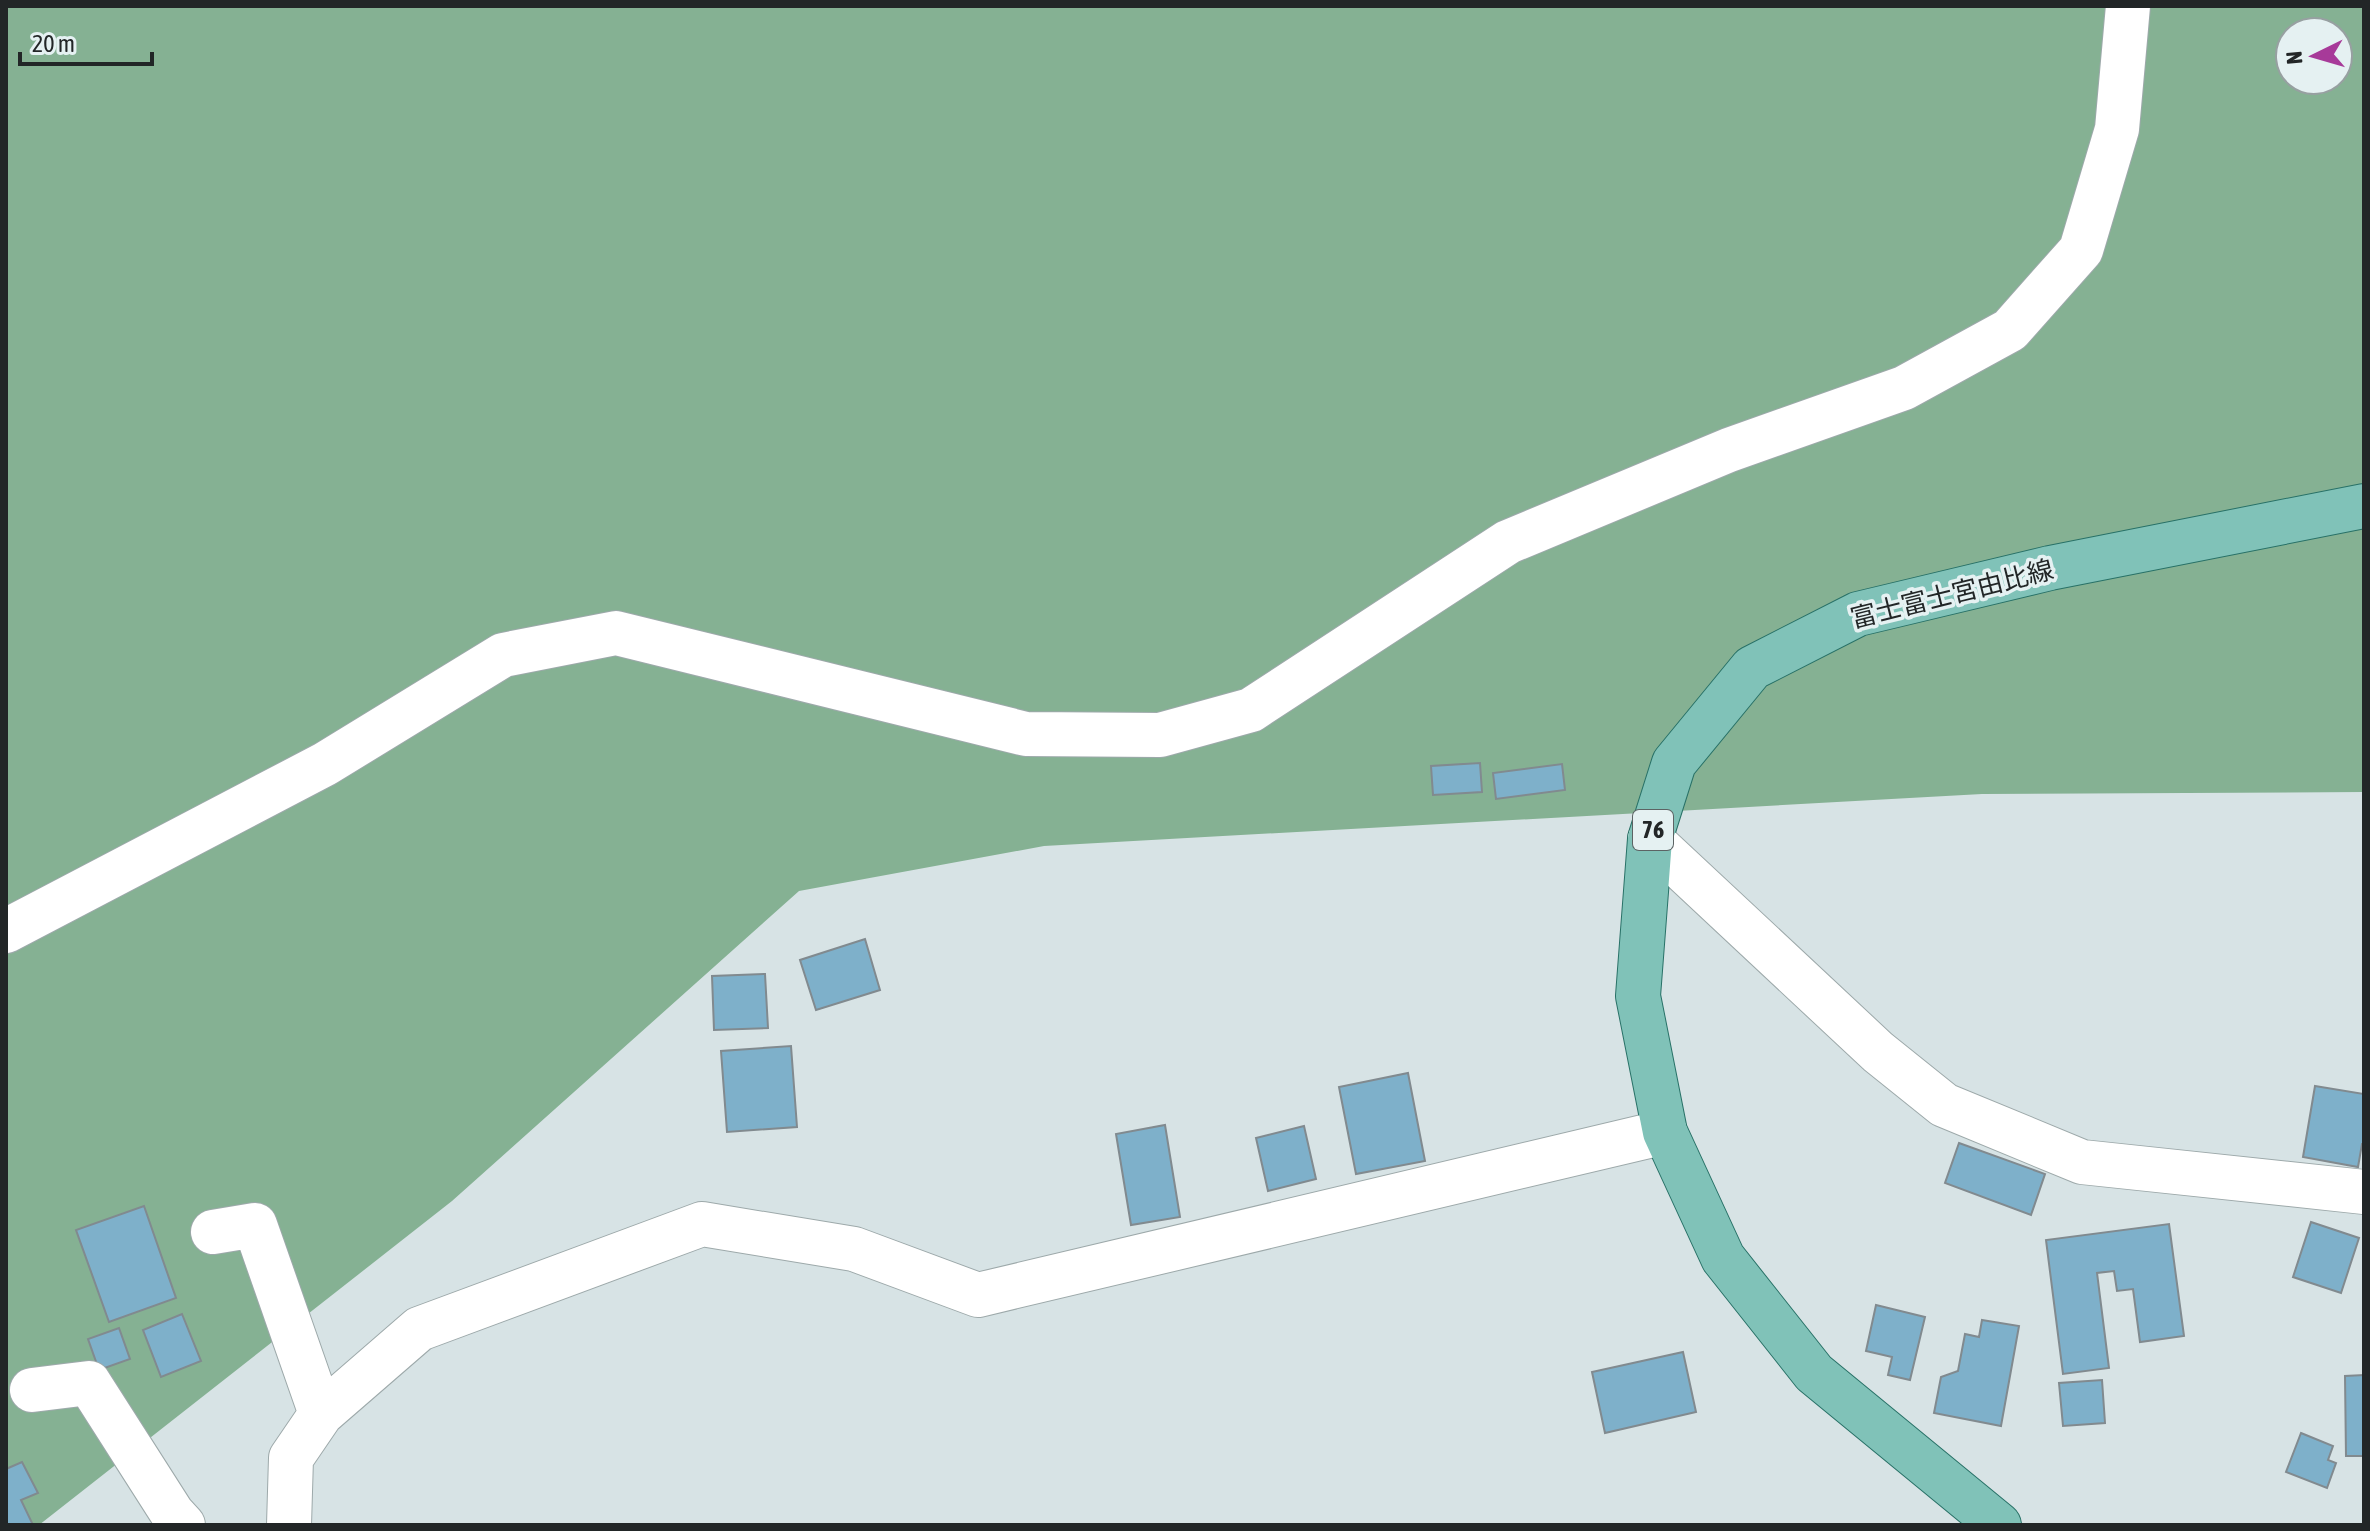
<svg xmlns="http://www.w3.org/2000/svg" width="2370" height="1531" font-family="'Asap Condensed','Noto Sans JP',sans-serif">
<rect width="100%" height="100%" fill="#d7e3e5"/>
<!-- forest -->
<path fill="#85b193" fill-rule="evenodd" d="M6,6H2364V792L1982,794L1044,846L799,891L452,1201L39,1525H6ZM2290,32H2338V80H2290Z"/>
<!-- building -->
<path fill="#7eb0ca" stroke="#818a8f" stroke-width="2" d="M1480,763L1482,792L1433,795L1431,766Z
M1562,764L1565,790L1496,799L1493,773Z
M865,939L880,990L816,1010L800,960Z
M765,974L768,1028L714,1030L712,976Z
M791,1046L797,1127L727,1132L721,1051Z
M1408,1073L1425,1161L1356,1174L1339,1087Z
M2315,1086L2364,1094V1144H2362L2358,1167L2303,1157Z
M1165,1125L1180,1217L1131,1225L1116,1134Z
M1304,1126L1316,1179L1268,1191L1256,1138Z
M1959,1143L2045,1174L2031,1215L1945,1183Z
M144,1206L176,1298L109,1322L76,1230Z
M2311,1222L2359,1238L2341,1293L2293,1277Z
M2169,1224L2184,1336L2140,1342L2133,1289L2117,1291L2114,1271L2097,1273L2109,1368L2063,1374L2046,1240Z
M1876,1305L1925,1317L1910,1380L1888,1375L1892,1357L1866,1351Z
M182,1314L201,1361L161,1377L143,1330Z
M1982,1320L2019,1326L2001,1426L1934,1413L1941,1377L1958,1371L1965,1334L1979,1337Z
M119,1328L130,1359L99,1370L88,1339Z
M1683,1352L1696,1412L1605,1433L1592,1372Z
M2364,1375V1456H2346L2345,1376Z
M2102,1380L2105,1423L2063,1426L2059,1383Z
M2301,1433L2333,1446L2328,1460L2336,1463L2327,1488L2286,1472Z
M22,1462L38,1493L21,1500L33,1525H6V1469Z"/>
<g fill="none" stroke-linecap="round" stroke-linejoin="round">
<defs>
<path id="minor" d="M1650,839L1878,1052L1944,1105L2082,1162L2364,1192
M6,931L325,764L503,655L616,633L1026,734L1160,735L1251,710L1508,542L1729,450L1904,388L2010,330L2081,250L2117,129L2128,6
M213,1232L255,1225L321,1414
M32,1390L89,1383L172,1513L183,1525
M289,1525L291,1458L321,1414L419,1329L702,1224L854,1249L978,1295L1665,1132"/>
<path id="major" d="M1999,1525L1814,1373L1723,1258L1665,1132L1638,996L1650,839L1674,763L1752,668L1858,614L2050,568L2364,506"/>
</defs>
<!-- minor casing -->
<use href="#minor" stroke="#9da9aa" stroke-width="46"/>
<!-- major casing -->
<use href="#major" stroke="#287167" stroke-width="46"/>
<!-- minor -->
<use href="#minor" stroke="#fff" stroke-width="44"/>
<!-- major -->
<use href="#major" stroke="#80c2b8" stroke-width="44"/>
</g>
<g text-anchor="middle" stroke-width="7" stroke-linejoin="round" paint-order="stroke">
<!-- shield labels -->
<rect fill="#e5f1f2" stroke="#5c6364" stroke-width="2" x="1633" y="810" width="40" height="40" rx="6"/>
<g font-size="24" font-weight="bold" fill="#222627">
<text x="1653" y="838">76</text>
</g>
<!-- street labels -->
<g font-size="26" fill="#222627" stroke="#e5f1f2">
<text transform="translate(1952 594) rotate(-14)" y="9">富士富士宮由比線</text>
</g>
</g>
<!-- border -->
<rect width="2370" height="1531" fill="none" stroke="#222627" stroke-width="16"/>
<!-- north arrow -->
<g transform="translate(2314 56) rotate(265)"><circle r="38" fill="#e5f1f2" stroke="#97a0a1" stroke-width="2"/>
<path d="M0-6L14 30L0 20L-14 30Z" fill="#a73a99"/>
<text y="-12" font-size="22" font-weight="bold" text-anchor="middle" fill="#222627">N</text>
</g>
<!-- scale -->
<path d="M20 52v12h132v-12" fill="none" stroke="#222627" stroke-width="4"/>
<text x="32" y="52" font-size="24" fill="#222627" stroke="#e5f1f2" stroke-width="6" paint-order="stroke">20 m</text>
</svg>
